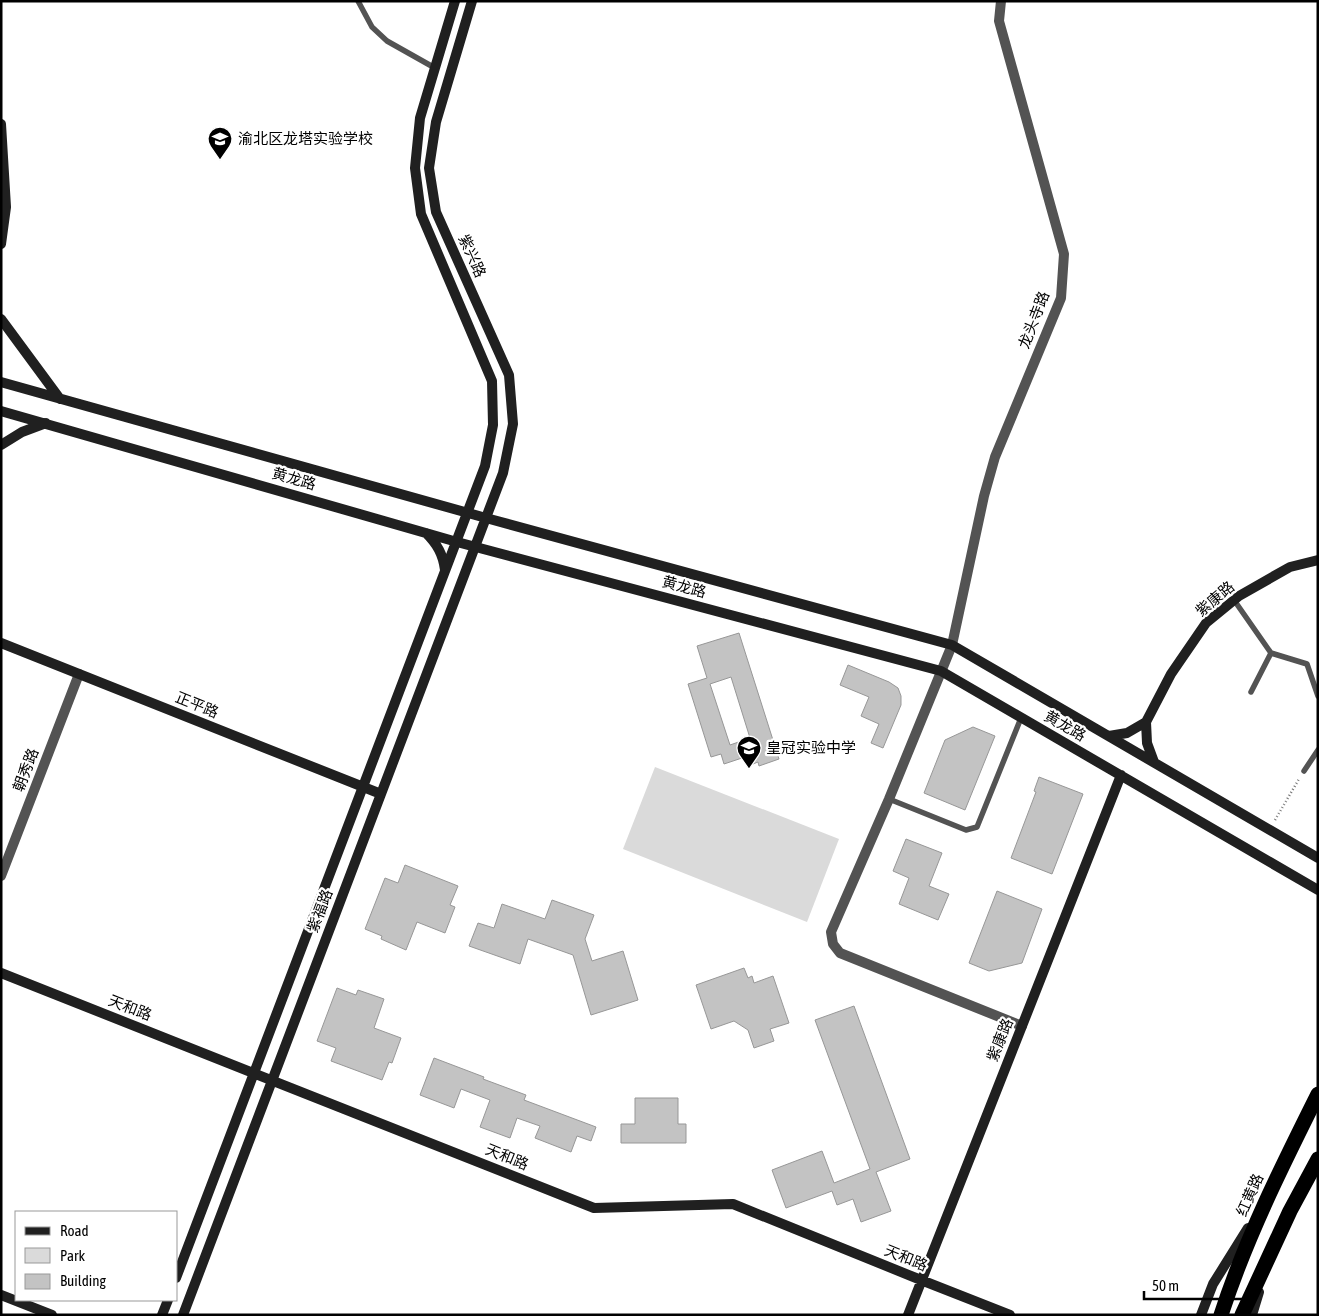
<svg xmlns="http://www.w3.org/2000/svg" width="1319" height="1316" font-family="'Asap Condensed','Noto Sans SC',sans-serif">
<rect width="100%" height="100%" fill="#fff"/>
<!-- green -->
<path fill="#dadada" d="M655,767L839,839L807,922L623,849Z"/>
<!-- building -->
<path fill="#c3c3c3" stroke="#979797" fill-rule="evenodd" d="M739,633L779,759L759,766L758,762L748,766L745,757L724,764L721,754L711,757L688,684L707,678L697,646ZM731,677L750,738L730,745L710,684Z
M848,665L889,682L898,688L901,696V705L883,748L871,743L879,724L861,716L869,697L840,685Z
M973,727L995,736L965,810L924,793L945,740Z
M1039,777L1083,794L1052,874L1011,858L1036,792L1034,791Z
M906,839L942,853L929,886L949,894L938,920L899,904L909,878L893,871Z
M405,865L458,886L450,905L455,907L445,933L417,922L406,950L381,939L382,936L365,929L385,878L398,883Z
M997,891L1042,909L1022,963L989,971L969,963Z
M552,900L594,915L585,939L592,961L623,951L638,1000L591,1015L573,955L528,939L520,964L469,946L478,923L494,928L502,904L545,919Z
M744,968L748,978L752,976L754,983L773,976L789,1023L770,1029L774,1041L754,1048L748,1030L734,1021L711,1029L696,985Z
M337,988L356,995L358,990L384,999L374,1028L401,1038L392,1063L389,1062L382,1080L331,1061L336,1048L317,1041Z
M854,1006L910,1159L876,1172L891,1211L861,1222L853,1199L837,1205L832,1191L786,1208L772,1170L822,1151L834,1183L870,1169L815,1020Z
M434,1058L484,1077L483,1079L526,1095L524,1100L596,1127L591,1141L577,1136L571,1152L535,1138L540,1126L517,1118L510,1138L480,1127L490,1100L461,1089L454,1108L420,1095Z
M635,1098H678V1124H686V1143H621V1124H635Z"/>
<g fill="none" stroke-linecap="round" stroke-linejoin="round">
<!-- path -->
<path stroke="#757575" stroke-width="2.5" stroke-dasharray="1 2.5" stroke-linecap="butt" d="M1275,820L1299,779"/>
<!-- lane -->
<path stroke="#535353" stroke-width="5.5" d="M358,1L372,27L387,41L435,68
M1234,600L1271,653L1307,664L1318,696
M1251,692L1271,653
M1304,771L1318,750
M889,799L966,830L977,827L1021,718"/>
<!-- street -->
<path stroke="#535353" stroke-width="10" d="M1001,1L999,21L1064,254L1061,298L995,457L984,496L952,645L889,799L831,932L833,944L840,953L1022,1026
M1,876L79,674"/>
<!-- secondary -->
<path stroke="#202020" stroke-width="10" d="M1,124L6,207L1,244
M1,319L60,399
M1,382L486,518L952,645L1318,858
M1,411L457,542L941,671L1318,890
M1,445L22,432L46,423
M426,533C437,544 443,554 445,570
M1,643L381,794
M1146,722L1171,674L1206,623L1239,596L1290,567L1318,560
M1146,722L1147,743L1154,762
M1109,736L1127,733L1146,722
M1,973L594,1208L733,1204L921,1280L1010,1315
M176,1278L485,466L493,425L492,381L421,214L415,168L420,118L455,1
M1,1295L52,1315
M162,1315L168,1300
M183,1315L503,473L513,424L509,375L436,212L429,168L436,122L472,1
M908,1315L1121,775
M1201,1315L1213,1284L1248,1228
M1252,1315L1259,1292"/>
<!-- highway -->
<path stroke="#000" stroke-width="15" d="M1221,1315C1246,1238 1282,1166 1318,1094
M1242,1315L1290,1211L1318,1159"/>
</g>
<!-- icons -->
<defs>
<symbol id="school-pin" viewBox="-11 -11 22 30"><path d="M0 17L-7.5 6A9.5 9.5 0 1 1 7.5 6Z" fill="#000" stroke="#fff"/><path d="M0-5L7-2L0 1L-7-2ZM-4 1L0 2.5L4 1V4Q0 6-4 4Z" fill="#fff"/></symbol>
</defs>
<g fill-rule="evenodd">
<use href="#school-pin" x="206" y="125" width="28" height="38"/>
<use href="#school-pin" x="735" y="734" width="28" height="38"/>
</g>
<g text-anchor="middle" stroke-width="4.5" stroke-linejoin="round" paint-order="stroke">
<!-- poi labels -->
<g font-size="15" fill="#000" stroke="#fff" text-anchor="start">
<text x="238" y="144">渝北区龙塔实验学校</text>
<text x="766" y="753">皇冠实验中学</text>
</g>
<!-- street labels -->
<g font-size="15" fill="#000" stroke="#fff">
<text transform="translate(472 256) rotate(66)" y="5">紫兴路</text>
<text transform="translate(1034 320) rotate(-69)" y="5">龙头寺路</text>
<text transform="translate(294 479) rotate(16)" y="5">黄龙路</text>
<text transform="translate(684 587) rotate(15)" y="5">黄龙路</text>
<text transform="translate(1215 599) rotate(-40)" y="5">紫康路</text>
<text transform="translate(197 705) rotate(22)" y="5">正平路</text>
<text transform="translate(1065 726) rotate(30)" y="5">黄龙路</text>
<text transform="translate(26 770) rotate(-69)" y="5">朝秀路</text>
<text transform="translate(320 911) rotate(-69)" y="5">紫福路</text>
<text transform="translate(130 1008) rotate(21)" y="5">天和路</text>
<text transform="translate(1000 1040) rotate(-68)" y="5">紫康路</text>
<text transform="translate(507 1157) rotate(22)" y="5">天和路</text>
<text transform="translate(1250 1195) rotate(-66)" y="5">红黄路</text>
<text transform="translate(906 1258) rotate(22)" y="5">天和路</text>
</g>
</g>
<!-- border -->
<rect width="1319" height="1316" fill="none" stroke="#000000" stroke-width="5"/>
<!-- legend -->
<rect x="15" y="1211" width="162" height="90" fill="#ffffff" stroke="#999999"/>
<rect x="25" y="1227" width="25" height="8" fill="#202020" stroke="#999999"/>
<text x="60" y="1236" font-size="15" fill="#000000">Road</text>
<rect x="25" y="1248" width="25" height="15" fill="#dadada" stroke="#999999"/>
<text x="60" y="1261" font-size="15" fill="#000000">Park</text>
<rect x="25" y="1274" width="25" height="15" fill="#c3c3c3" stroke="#999999"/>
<text x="60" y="1286" font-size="15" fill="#000000">Building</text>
<!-- scale -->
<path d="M1144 1291v8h105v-8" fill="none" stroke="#000000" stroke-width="2.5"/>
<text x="1152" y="1291" font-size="15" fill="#000000" stroke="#ffffff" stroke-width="4" paint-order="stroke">50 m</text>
</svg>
